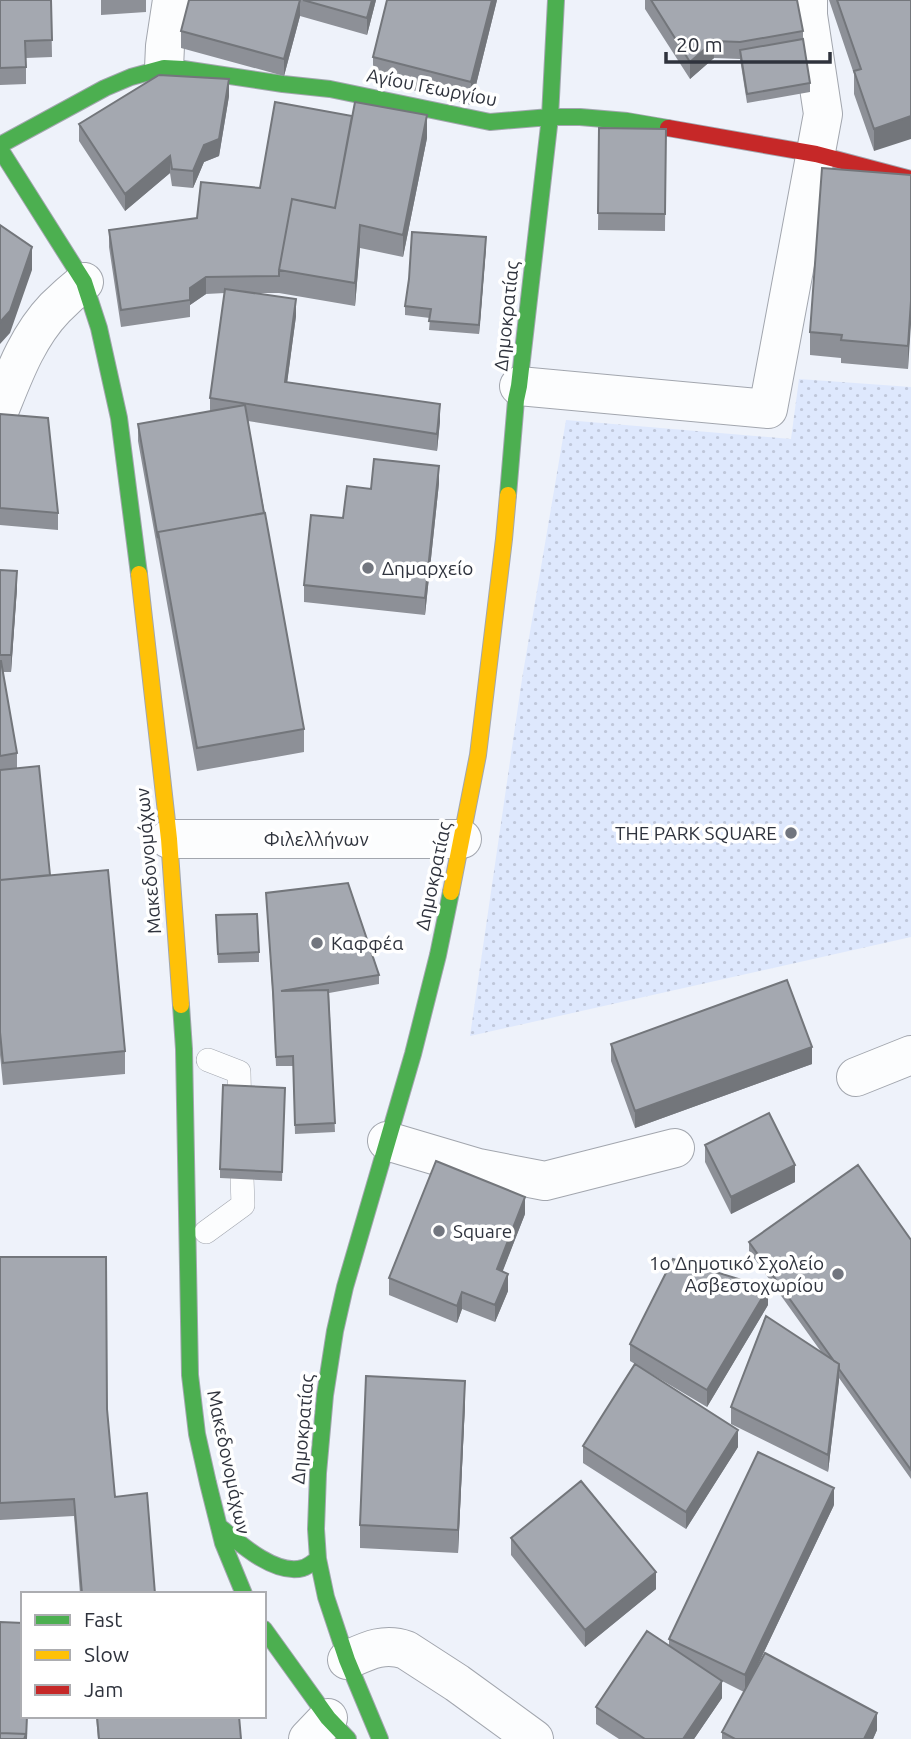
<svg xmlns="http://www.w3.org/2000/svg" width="911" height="1739" font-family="Ubuntu,sans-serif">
<defs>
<pattern id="park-dots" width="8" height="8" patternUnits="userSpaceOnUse" patternTransform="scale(1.75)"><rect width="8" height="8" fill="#dee8fd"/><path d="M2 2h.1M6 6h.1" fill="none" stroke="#bfc7da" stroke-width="1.8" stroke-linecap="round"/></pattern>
</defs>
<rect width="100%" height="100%" fill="#eef2fa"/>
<!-- park -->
<path fill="url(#park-dots)" d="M799,379L911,387V937L470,1036L522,679L566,420L791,439Z"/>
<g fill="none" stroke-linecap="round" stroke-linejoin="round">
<defs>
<path id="lane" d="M208,1060L239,1072L240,1116
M206,1232L243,1205L241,1150"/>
<path id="street" d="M164,68L165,46L172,0
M519,386L768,409L823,114L808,15V0
M0,409C14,374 28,336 55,308C64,299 74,290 84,282
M169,839H462
M856,1077L911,1055
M387,1141L478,1168L545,1181L675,1148
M347,1660C367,1651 384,1642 406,1650L457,1683L534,1739
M308,1739L328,1718"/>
<path id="fast" d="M0,145L105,88L131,77L164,68L183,69L283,84L330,89L490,122L550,117H580L627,121L668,128
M0,149L84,282L99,328L119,418L139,574
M508,495L516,400L519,386L550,117L556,0
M181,1005L184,1049L190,1375L197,1434L208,1483L223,1543L244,1594
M219,1526C239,1543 275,1576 303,1568C309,1566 313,1562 318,1559
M264,1629L328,1718L348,1739
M380,1739L347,1660L326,1597L318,1559L316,1529L318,1473L325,1395L335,1331L345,1287L413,1054L438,955L451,892"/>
<path id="slow" d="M139,574L169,839L181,1005
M451,892L478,755L504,539L508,495"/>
<path id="jam" d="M668,128L816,154L911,179"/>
</defs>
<!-- lane casing -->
<use href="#lane" stroke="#a2a6ae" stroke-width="24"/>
<!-- street casing -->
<use href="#street" stroke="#a2a6ae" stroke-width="40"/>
<!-- fast casing -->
<use href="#fast" stroke="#a2a6ae" stroke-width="18"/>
<!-- slow casing -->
<use href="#slow" stroke="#a2a6ae" stroke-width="18"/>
<!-- jam casing -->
<use href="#jam" stroke="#a2a6ae" stroke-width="18"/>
<!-- lane -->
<use href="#lane" stroke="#fcfdfe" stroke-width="23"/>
<!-- street -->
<use href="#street" stroke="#fcfdfe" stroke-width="38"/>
<!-- fast -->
<use href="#fast" stroke="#4caf50" stroke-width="16"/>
<!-- slow -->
<use href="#slow" stroke="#ffc107" stroke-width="16"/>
<!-- jam -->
<use href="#jam" stroke="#c62828" stroke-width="16"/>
</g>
<!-- wall -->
<path fill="#8d9097" d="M0,0H51L52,57L26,58V84L0,85Z
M101,0H146V12L101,15Z
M189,0H376L367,35L300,16L284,76L181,48V31Z
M497,0L471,105L373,80V57Z
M645,0H797L803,31V39L810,83V92L747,103L740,59L714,58L690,79L645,9Z
M829,0H911L874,151L854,94V74Z
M229,96L219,156L204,162L193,188L172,186L170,173L125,211L79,141V124Z
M599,128L666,129L665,231L598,230Z
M427,138L403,257L360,248L355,306L279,293H252L296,316L287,382L440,421L437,451L248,421L304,729V752L197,771L138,441V424L210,411V398L225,293L206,294L190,305V317L121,327L109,247V230L197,218L260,188Z
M911,175L908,369L841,363V358L810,355V332Z
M486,247L479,334L429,330L430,318L405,315V306Z
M0,414L58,513V530L0,525Z
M439,483L425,615L304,602V585L343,518L371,489Z
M0,570L17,588L11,672H3L17,753V768L50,875L125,1051V1074L3,1085L0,1055Z
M266,893L379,975V984L329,993L335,1132L295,1134L293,1066H276L273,1002Z
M216,925L259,952V962L218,963Z
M611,1044L812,1064L635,1128L611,1061Z
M285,1088L282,1181L220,1178V1169Z
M705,1145L795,1182L731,1214L705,1162Z
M525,1214L502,1272L508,1291L495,1322L462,1309L457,1323L389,1295V1278Z
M911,1240V1479L839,1378L828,1472L731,1424V1407L822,1353L749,1251V1242Z
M0,1257L107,1409L115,1497L155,1594H80L74,1516L0,1520Z
M768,1305L707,1407L643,1369L738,1447L686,1529L583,1463V1446L635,1364L630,1361V1344Z
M465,1404L458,1553L360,1548V1525Z
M834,1505L753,1675L877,1730L873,1739H722V1732L744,1692L722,1681V1698L694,1739H619L596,1724V1707L669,1646V1639Z
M511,1538L656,1589L585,1647L511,1555Z
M96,1716H239L241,1739H98Z"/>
<!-- shaded-wall -->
<path fill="#73767b" d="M300,0V16L284,76V59Z
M372,0H376L367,35V18Z
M492,0H497L471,105V82Z
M714,41V58L690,79V62Z
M229,79V96L219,156L204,162L193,188V171Z
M427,115V138L403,257V235Z
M911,116V139L874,151V129Z
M170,156V173L125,211V194Z
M360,225V248L355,306V283Z
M486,237V247L479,334V325Z
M32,247V270L10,333L0,344V322Z
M206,277V294L190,305V288Z
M296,299V316L285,399V382Z
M911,301V324L908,369V346Z
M440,404V421L437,451V434Z
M439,466V483L425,615V598Z
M17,571V588L11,672V655Z
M812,1047V1064L635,1128V1111Z
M795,1165V1182L731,1214V1197Z
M525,1197V1214L497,1286V1269Z
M508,1274V1291L495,1322V1305Z
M768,1288V1305L707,1407V1390Z
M462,1292V1309L457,1323V1306Z
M839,1364V1381L828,1472V1455Z
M465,1381V1404L458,1553V1530Z
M738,1430V1447L686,1529V1512Z
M834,1488V1505L745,1692V1675Z
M656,1572V1589L585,1647V1630Z
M722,1681V1698L694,1739H683Z
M877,1713V1730L873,1739H864Z"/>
<!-- building -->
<path fill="#a4a8b0" stroke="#73767b" stroke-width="2" d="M0,0H51L52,40L25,41L26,67L0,68Z
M189,0H300L284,59L181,31Z
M303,0H372L367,18Z
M387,0H492L471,82L373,57Z
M651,0H797L803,31L740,42L714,41L690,62Z
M837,0H911V116L874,129L854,71L861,69Z
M803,39L810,83L747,94L740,50Z
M159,75L229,79L219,139L204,145L193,171L172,169L170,156L125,194L79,124Z
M275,102L352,116L335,208L292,199L279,270V276L206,277L190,288V300L121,310L109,230L197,218L201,182L260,188Z
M355,102L427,115L403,235L360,225L355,283L279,270L292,199L335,208Z
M599,128L666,129L665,214L598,213Z
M822,168L911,175V301L908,346L841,340L842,335L810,332Z
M0,225L32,247L10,311L0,322Z
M412,232L486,237L479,325L429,321L431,309L405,306L409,279Z
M225,289L296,299L285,382L440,404L437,434L210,398Z
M245,405L264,513L158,532V538L138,424Z
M0,414L48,418L58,513L0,508Z
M374,459L439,466L425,598L304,585L311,515L343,518L347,486L371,489Z
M265,513L304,729L197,748L158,532Z
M0,570L17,571L11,655H0Z
M0,661H1L17,753L0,756Z
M39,766L50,875L0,880V770Z
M108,870L125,1051L3,1063L0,1032V880Z
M348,883L379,975L281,991L328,990L335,1123L295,1125L293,1056L276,1057L273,992L266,893Z
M257,914L259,952L218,954L216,915Z
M787,980L812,1047L635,1111L611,1044Z
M223,1085L285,1088L282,1172L220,1169Z
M769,1113L795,1165L731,1197L705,1145Z
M436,1161L525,1197L497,1269L508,1274L495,1305L462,1292L457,1306L389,1278Z
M858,1165L911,1240V1470L839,1369V1364L834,1361L749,1242Z
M0,1257H106L107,1409L115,1497L147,1493L155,1594H82L74,1499L0,1503Z
M673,1259L768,1288L707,1390L630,1344Z
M766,1316L839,1364L828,1455L731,1407Z
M635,1364L738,1430L686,1512L583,1446Z
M366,1376L465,1381L458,1530L360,1525Z
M758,1452L834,1488L745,1675L669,1639Z
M581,1481L656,1572L585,1630L511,1538Z
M0,1622L23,1623V1716H27L26,1739V1734L0,1733Z
M647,1631L722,1681L683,1739H645L596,1707Z
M765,1653L877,1713L864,1739H735L722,1732Z
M97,1716H239L241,1739H99Z
M0,1733L26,1734L24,1739H0Z"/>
<!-- markers -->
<g fill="#72767f" stroke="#fff" stroke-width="2.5">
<circle cx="368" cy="568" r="7"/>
<circle cx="791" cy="833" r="7"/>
<circle cx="317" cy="943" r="7"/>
<circle cx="439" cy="1231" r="7"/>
<circle cx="838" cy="1274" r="7"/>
</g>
<g text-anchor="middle" stroke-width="7" stroke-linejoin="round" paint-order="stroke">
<!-- street labels -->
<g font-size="19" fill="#2f333d" stroke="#fff">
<text transform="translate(432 87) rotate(11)" y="7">Αγίου Γεωργίου</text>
<text transform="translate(506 316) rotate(-84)" y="7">Δημοκρατίας</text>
<text x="316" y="846">Φιλελλήνων</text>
<text transform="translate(148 861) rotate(-95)" y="7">Μακεδονομάχων</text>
<text transform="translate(433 876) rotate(-78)" y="7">Δημοκρατίας</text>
<text transform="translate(302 1429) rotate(-85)" y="7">Δημοκρατίας</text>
<text transform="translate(229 1462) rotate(78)" y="7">Μακεδονομάχων</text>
</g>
<!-- poi labels -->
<g font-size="19" fill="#2f333d" stroke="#fff" text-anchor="start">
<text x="382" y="575">Δημαρχείο</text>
<text x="777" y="840" text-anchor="end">THE PARK SQUARE</text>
<text x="331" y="950">Καφφέα</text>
<text x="453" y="1238">Square</text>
<text x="824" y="1270" text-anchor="end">1ο Δημοτικό Σχολείο<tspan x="824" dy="22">Ασβεστοχωρίου</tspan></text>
</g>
</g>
<!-- legend -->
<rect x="21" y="1592" width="245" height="126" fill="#ffffff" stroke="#acadb1" stroke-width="2"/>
<rect x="35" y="1615" width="35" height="10" fill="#4caf50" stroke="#acadb1" stroke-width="2"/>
<text x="84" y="1627" font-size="21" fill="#2f333d">Fast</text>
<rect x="35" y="1650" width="35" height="10" fill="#ffc107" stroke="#acadb1" stroke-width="2"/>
<text x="84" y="1662" font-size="21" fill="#2f333d">Slow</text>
<rect x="35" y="1685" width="35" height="10" fill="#c62828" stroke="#acadb1" stroke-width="2"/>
<text x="84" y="1697" font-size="21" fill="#2f333d">Jam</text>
<!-- scale -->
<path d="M666 52v10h164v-10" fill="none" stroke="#2f333d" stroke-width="3.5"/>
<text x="676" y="52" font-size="21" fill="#2f333d" stroke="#ffffff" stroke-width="5" paint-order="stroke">20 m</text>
</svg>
